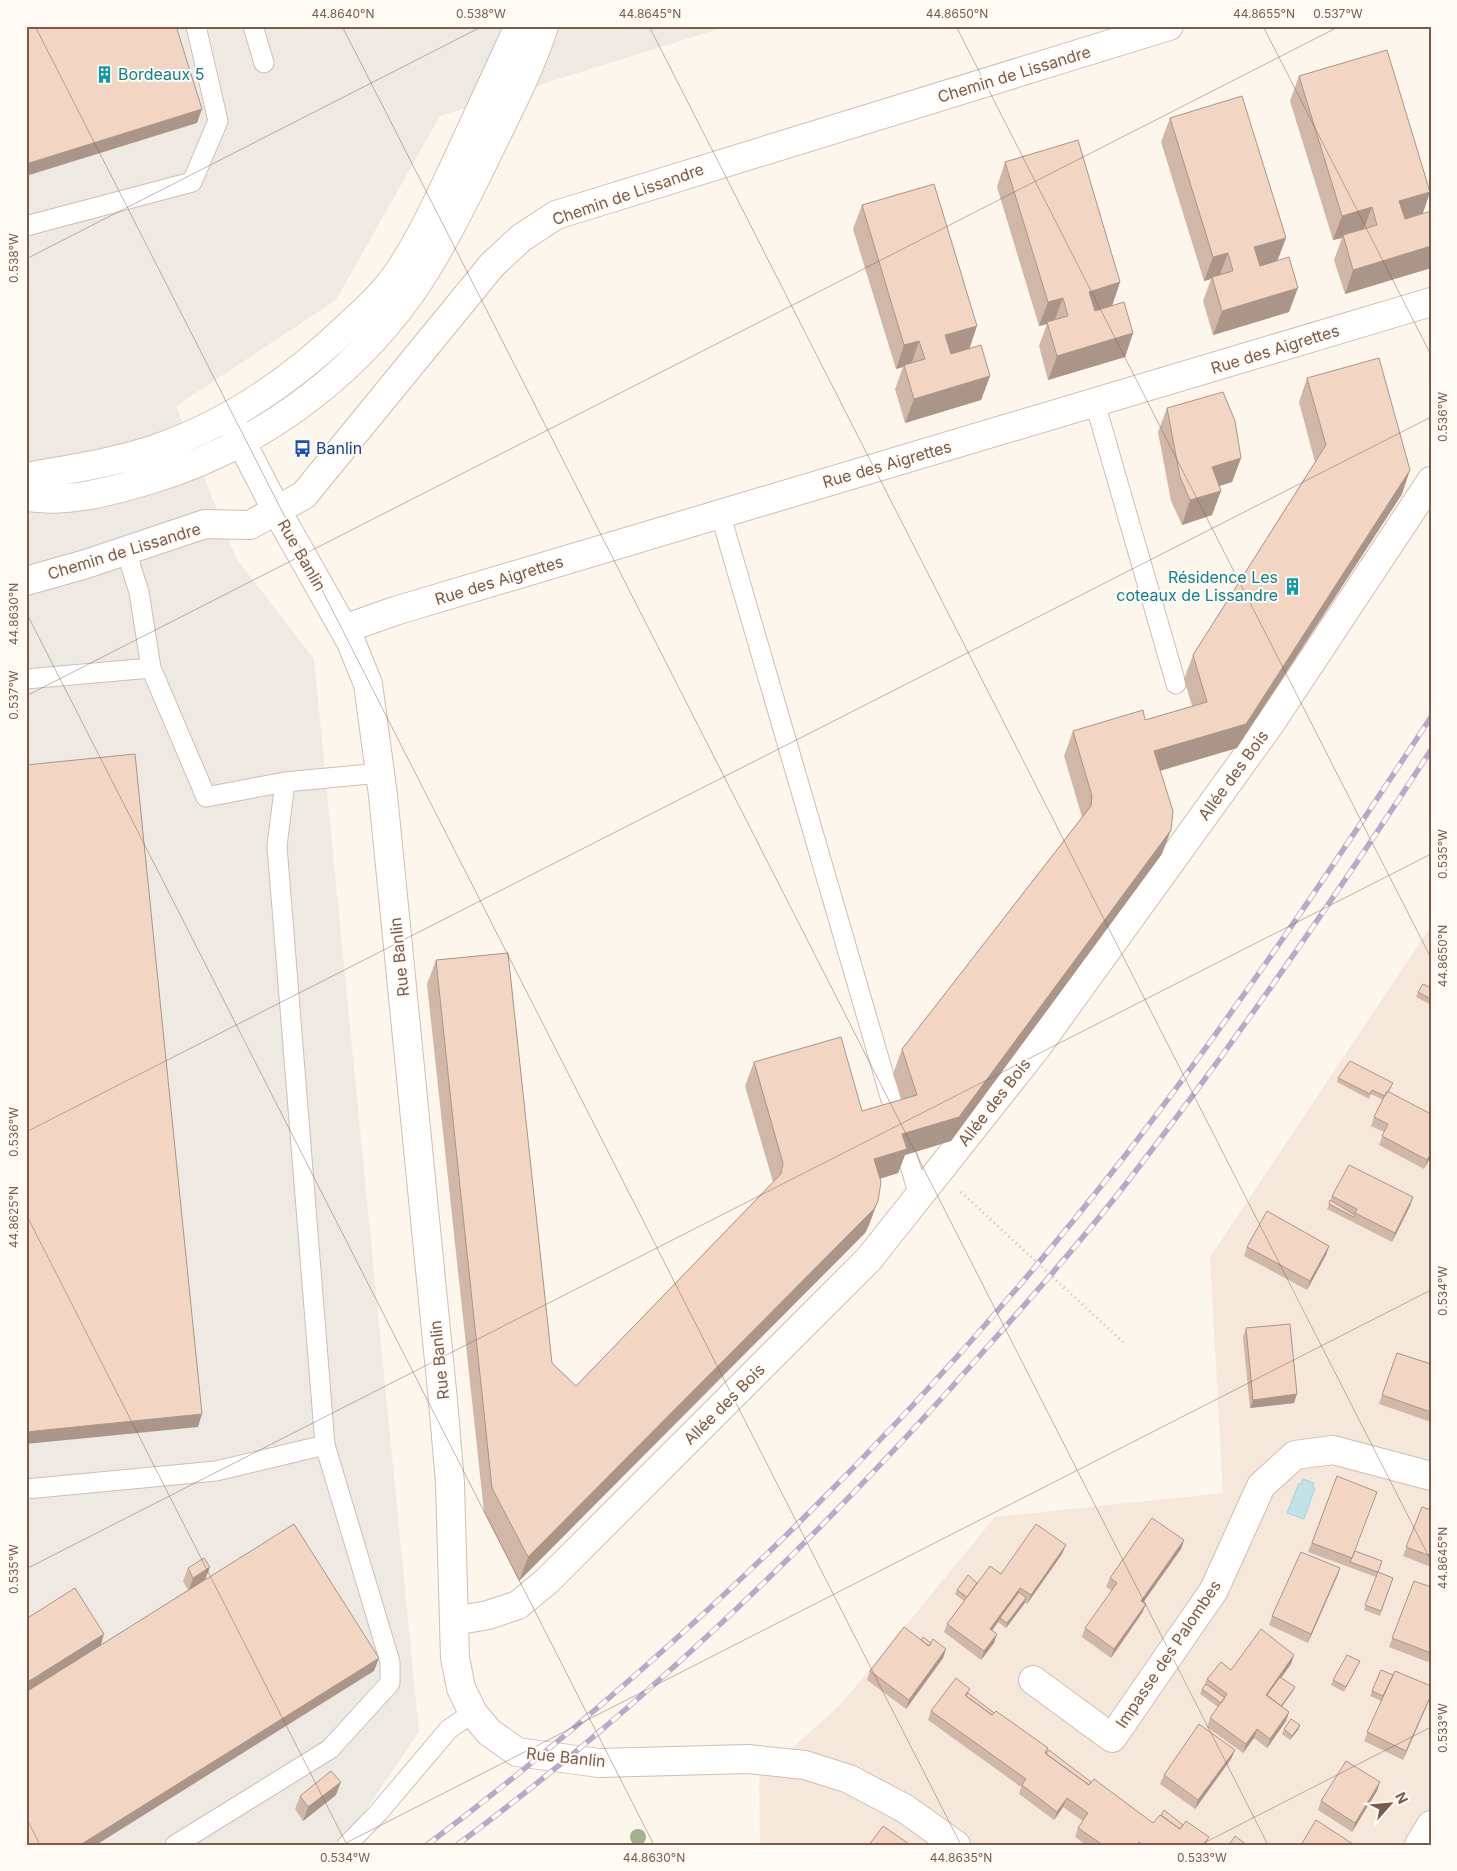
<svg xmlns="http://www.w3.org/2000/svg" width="1457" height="1871" font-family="Inter,sans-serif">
<rect width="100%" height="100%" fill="#fdf6ec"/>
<!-- residential -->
<path fill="#f5e8da" d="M1431,926V1845H760L759,1778L841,1704L995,1517L1223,1493L1210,1257Z"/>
<!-- industrial -->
<path fill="#efe9e4" d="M26,26H728L440,116L336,300L176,406L236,558L314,659L419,1732L350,1833L330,1845H26Z"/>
<!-- water -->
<path fill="#bfe3e8" stroke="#a5d3da" d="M1303,1479L1314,1483L1312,1487L1315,1488L1304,1519L1287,1513L1299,1483L1301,1484Z"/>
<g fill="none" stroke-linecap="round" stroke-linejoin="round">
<defs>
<path id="lane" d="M253,26L264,63
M26,226L192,182L218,121L196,26
M1095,403L1176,684
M720,513L919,1196
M126,551L139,592L151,668L206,797L285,782
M26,679L151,668
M26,1489L216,1471L325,1445
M175,1845L330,1749L390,1683V1662L325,1445L277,846L285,782L380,773
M347,1845L378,1813L449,1729L473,1713"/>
<path id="street" d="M230,420L277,511L351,642L368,684L383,795L443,1401L450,1483L455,1658L461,1688L473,1713L489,1732L517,1752L599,1763L748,1759L805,1765L849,1779L904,1808L956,1845
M26,581L86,564L205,524L250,525L304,495L492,265L521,238L556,215L1169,26
M344,629L395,611L1431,302
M454,1621L488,1615L518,1605L547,1581L869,1259L1037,1047L1270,724L1431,481
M1033,1680L1112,1738L1214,1590L1261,1486L1295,1455L1333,1450L1431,1476
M1419,1845L1431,1825"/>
<path id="secondary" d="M26,477C70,469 113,463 155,449C228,424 293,379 348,326C365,311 382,295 395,277C419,243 436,205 454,167C476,120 497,73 519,26
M26,497C68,503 109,492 149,480C254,449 350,380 413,290C441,249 462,205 484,161C505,117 529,73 544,26"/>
</defs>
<!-- lane casing -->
<use href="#lane" stroke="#d1beb0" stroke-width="21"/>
<!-- street casing -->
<use href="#street" stroke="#d1beb0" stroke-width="30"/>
<!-- secondary casing -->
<use href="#secondary" stroke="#d6c0b0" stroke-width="30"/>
<!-- path -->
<path stroke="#d9b8a5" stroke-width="3" stroke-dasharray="1 4" stroke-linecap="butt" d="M961,1192L1124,1343"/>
<!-- lane -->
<use href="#lane" stroke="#fff" stroke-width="19"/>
<!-- street -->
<use href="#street" stroke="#fff" stroke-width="28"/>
<!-- secondary -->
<use href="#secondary" stroke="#fff" stroke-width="28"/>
<defs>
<path id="rail" d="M427,1845C686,1649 921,1417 1121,1161C1232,1018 1332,868 1431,717
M457,1845C653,1699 830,1527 990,1344C1041,1287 1092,1229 1138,1168C1242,1033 1338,893 1431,750"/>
</defs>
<!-- rail casing -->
<use href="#rail" stroke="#b9a8c9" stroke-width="5.5"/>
<!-- rail -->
<use href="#rail" stroke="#fffaf3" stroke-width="4" stroke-dasharray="11" stroke-linecap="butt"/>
</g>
<!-- trees -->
<circle fill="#a0b28e" cx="638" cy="1837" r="8"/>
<!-- wall -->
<path fill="#d1b7a8" d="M1299,76L1430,192L1422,214L1431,211V268L1345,294L1334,260L1342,238L1333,240L1290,101Z
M1170,118L1277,261L1289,312L1213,335L1203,301L1211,279L1204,281L1161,142Z
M1005,162L1120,282L1112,306L1133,333L1125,357L1048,380L1039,346L1047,324L1039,326L997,187Z
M862,205L969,349L990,376L981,400L905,423L895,389L903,367L896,369L853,229Z
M1307,378L1402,494L1237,748L1160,771L1162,854L951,1141L905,1155L898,1173L880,1179L869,1225L865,1233L519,1581L484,1512L427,984L436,960L552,1363L576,1386L773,1182L745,1086L754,1062L862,1111L902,1100L893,1074L902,1049L1082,817L1064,756L1073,731L1145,720L1192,706L1184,679L1193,655L1315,462L1299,402Z
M1167,408L1241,458L1232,482L1219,486L1212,515L1182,525L1171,501L1158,432Z
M1431,988V1005L1416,997L1418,992Z
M1338,1078L1393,1083L1389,1092L1431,1156L1424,1169L1379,1145L1384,1132L1371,1126L1374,1117L1383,1100L1371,1094L1369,1099L1337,1082Z
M1332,1196L1413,1197L1410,1206L1392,1242L1327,1209Z
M1329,1246L1326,1255L1307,1290L1244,1256L1247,1247Z
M1246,1328L1294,1403L1250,1408L1243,1337Z
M1397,1353L1431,1364V1422L1379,1404Z
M1337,1476L1354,1553L1378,1572L1393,1578L1380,1616L1364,1610L1376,1577L1308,1552Z
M1422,1507L1431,1510V1567L1403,1556Z
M1184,1540L1181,1549L1143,1602L1146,1604L1142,1613L1111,1658L1082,1637L1085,1628L1112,1591L1106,1587L1110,1578Z
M1062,1554L1027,1604L1025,1602L1006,1628L998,1622L992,1630L994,1643L981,1660L944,1632L947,1624L964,1601L955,1594L957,1590L1001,1574Z
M188,1568L205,1580L374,1671L100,1646L188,1590L183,1581Z
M1340,1568L1308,1643L1269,1625L1272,1616Z
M1414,1581L1431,1587V1657L1428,1662L1389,1647Z
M921,1640L946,1649L943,1658L906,1709L867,1680L870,1671Z
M1291,1664L1281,1678L1293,1691L1282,1707L1289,1712L1286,1721L1267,1748L1254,1738L1243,1753L1207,1727L1210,1718L1218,1707L1200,1694L1207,1679L1231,1670Z
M1358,1665L1344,1692L1331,1685L1333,1680Z
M970,1689L968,1693L994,1713L1048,1748L1047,1753L1153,1823L1207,1845H1086L1075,1837L1078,1828L1083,1821L1063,1807L1054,1820L1019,1794L1021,1787L928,1720L931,1711Z
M1372,1691L1431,1696L1403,1760L1364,1741L1381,1701L1370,1696Z
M1300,1725L1298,1730L1290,1740L1282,1734L1284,1729Z
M1235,1750L1231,1759L1195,1809L1160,1784L1164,1775Z
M1377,1791L1352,1832L1318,1810L1321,1801Z
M336,1795L303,1821L295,1809L300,1796Z"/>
<!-- shaded-wall -->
<path fill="#aa9588" d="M202,109L197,123L26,176V164Z
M1430,192L1422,216L1390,225L1399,201Z
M1372,207L1363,231L1343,235L1342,238L1333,240L1342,216Z
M1286,238L1277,262L1245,271L1254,247Z
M1431,246V268L1345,294L1353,270Z
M1228,253L1219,277H1212L1211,279L1204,281L1213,257Z
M1120,282L1112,306L1080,316L1089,292Z
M1298,288L1289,312L1213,335L1222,311Z
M1063,298L1054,322H1047V324L1039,326L1048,302Z
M977,326L969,350L937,359L945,335Z
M1133,333L1125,357L1048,380L1057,356Z
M919,341L911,365H904L903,367L896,369L904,345Z
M990,376L981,400L905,423L914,399Z
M1241,458L1232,482L1203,491L1212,467Z
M1410,470L1402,494L1237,748L1145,775L1154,751L1246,724Z
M1221,491L1212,515L1182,525L1190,500Z
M1171,830L1162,854L951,1141L905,1155L898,1173L865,1183L874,1159L902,1134Z
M1431,1153V1156L1424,1169L1427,1160Z
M1413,1197L1410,1206L1392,1242L1395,1233Z
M878,1201L869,1225L865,1233L519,1581L528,1557Z
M1329,1246L1326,1255L1307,1290L1310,1281Z
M1297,1394L1294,1403L1250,1408L1253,1400Z
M202,1414L198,1427L26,1444V1432Z
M1184,1540L1181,1549L1138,1610L1141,1601Z
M1066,1545L1062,1554L1027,1604L1031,1595Z
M210,1567L205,1580L189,1591L193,1578Z
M1340,1568L1337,1577L1308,1643L1311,1634Z
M1020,1588L1017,1597L1000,1618L998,1622L987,1638L990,1629Z
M1026,1598L1025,1603L1006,1628L1007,1623Z
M1146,1604L1142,1613L1111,1658L1114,1649Z
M104,1634L100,1648L26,1694V1683Z
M997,1634L994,1643L981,1660L984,1651Z
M946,1649L943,1658L906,1709L909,1700Z
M1294,1655L1291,1664L1265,1700L1266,1695Z
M379,1658L374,1671L96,1845H80Z
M1295,1687L1293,1691L1276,1714L1278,1710Z
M1431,1695V1696L1403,1760L1406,1751Z
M1289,1712L1286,1721L1267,1748L1270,1739Z
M1300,1725L1298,1730L1290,1740L1292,1736Z
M1257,1729L1254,1738L1243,1753L1246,1744Z
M1235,1750L1231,1759L1195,1809L1198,1800Z
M341,1782L336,1795L303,1821L308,1807Z
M1380,1782L1377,1791L1352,1832L1355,1823Z
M1067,1798L1063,1807L1054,1820L1057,1812Z"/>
<!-- building -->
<path fill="#f3d5c3" stroke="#aa9588" d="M26,26H176L202,109L26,164Z
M1387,50L1430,192L1399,201L1405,219L1431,211V246L1353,270L1343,235L1377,225L1372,207L1342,216L1299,76Z
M1242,96L1286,238L1254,247L1260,266L1289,257L1298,288L1222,311L1212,277L1233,271L1228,253L1213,257L1170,118Z
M1078,140L1120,282L1089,292L1095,311L1124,302L1133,333L1057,356L1047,322L1068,316L1063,298L1048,302L1005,162Z
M934,184L977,326L945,335L951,354L981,345L990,376L914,399L904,365L925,359L919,341L904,345L862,205Z
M1379,358L1410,470L1246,724L1154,751L1173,811L1171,830L959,1117L902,1134L907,1149L874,1159L881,1182L878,1201L874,1209L528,1557L492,1488L436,960L508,953L552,1363L576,1386L781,1174L783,1163L754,1062L841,1037L862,1111L917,1095L902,1049L1091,806L1092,796L1073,731L1143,710L1145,720L1207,702L1193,655L1326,445L1307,378Z
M1223,392L1235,421L1241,458L1212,467L1221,491L1190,500L1180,477L1167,408Z
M135,754L202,1414L26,1432V765Z
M1423,984L1431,988V999L1418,992Z
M1350,1061L1393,1083L1385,1096L1372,1090L1370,1094L1338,1078Z
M1387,1091L1431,1114V1153L1427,1160L1382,1136L1388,1124L1374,1117Z
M1349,1165L1413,1197L1395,1233L1355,1213L1357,1209L1332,1196Z
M1330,1200L1355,1215L1354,1217L1329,1204Z
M1267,1211L1329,1246L1310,1281L1247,1247Z
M1290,1324L1297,1394L1253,1400L1246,1328Z
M1397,1353L1431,1364V1412L1382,1395Z
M1337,1476L1377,1492L1352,1558L1312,1543Z
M1422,1507L1431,1510V1556L1406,1547Z
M1152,1518L1184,1540L1141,1601L1146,1604L1114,1649L1085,1628L1117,1583L1110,1578Z
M294,1524L379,1658L80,1845H26V1692Z
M1036,1524L1066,1545L1031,1595L1020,1588L990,1629L997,1634L984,1651L947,1624L990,1566L1001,1574Z
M1355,1551L1382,1561L1378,1572L1393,1578L1381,1611L1365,1605L1378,1572L1350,1562Z
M1301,1552L1340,1568L1311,1634L1272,1616Z
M204,1558L210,1567L193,1578L188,1568Z
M968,1575L977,1583L967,1597L957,1590Z
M1414,1581L1431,1587V1653L1392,1638Z
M75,1588L104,1634L26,1683V1619Z
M1019,1592L1026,1598L1007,1623L1000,1618Z
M904,1627L929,1646L933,1639L946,1649L909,1700L870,1671Z
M1261,1629L1294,1655L1266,1695L1289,1712L1270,1739L1257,1729L1246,1744L1210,1718L1227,1694L1207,1679L1221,1662L1231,1670Z
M923,1637L931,1643L929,1646L921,1640Z
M1347,1655L1360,1661L1346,1687L1333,1680Z
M1381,1670L1393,1675L1383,1696L1372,1691Z
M1395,1671L1431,1686V1695L1406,1751L1367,1732Z
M1280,1677L1295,1687L1281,1706L1267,1695Z
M956,1678L970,1689L965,1695L992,1715L996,1711L1048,1748L1045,1753L1089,1785L1094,1779L1153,1823L1160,1815L1180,1829L1186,1821L1209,1837L1204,1845H1143L1139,1842L1138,1845H1103L1078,1828L1088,1813L1067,1798L1057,1812L1022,1785L1026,1779L931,1711Z
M1206,1684L1225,1698L1221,1703L1202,1689Z
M968,1693L994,1713L992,1715L966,1696Z
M1291,1719L1300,1725L1292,1736L1284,1729Z
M1199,1724L1235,1750L1198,1800L1164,1775Z
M1049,1750L1091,1782L1089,1785L1046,1754Z
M1346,1761L1380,1782L1355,1823L1321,1801Z
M331,1771L341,1782L308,1807L300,1796Z
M1164,1810L1183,1825L1180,1829L1161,1815Z
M1316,1820L1353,1844L1352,1845H1301Z
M883,1826L909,1844L869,1845Z
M1235,1836L1247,1845H1229Z"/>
<!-- ticks -->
<path fill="none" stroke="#7a5c4d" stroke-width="1" stroke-opacity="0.45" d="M35,26L961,1845M342,26L1268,1845M649,26L1431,1561M956,26L1431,958M1263,26L1431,355M26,259L483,26M26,612L654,1845M26,696L1340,26M26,1132L1431,417M26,1214L347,1845M26,1569L1431,854M26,1817L40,1845M342,1845L1431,1290M1200,1845L1431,1727"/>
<!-- icons -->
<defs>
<symbol id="building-bare" viewBox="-9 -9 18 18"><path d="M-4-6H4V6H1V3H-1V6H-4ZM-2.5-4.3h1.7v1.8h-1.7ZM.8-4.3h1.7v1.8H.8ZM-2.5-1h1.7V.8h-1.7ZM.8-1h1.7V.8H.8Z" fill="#0f9aa8" stroke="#fffaf3" stroke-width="2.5" paint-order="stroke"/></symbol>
<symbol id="bus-bare" viewBox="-9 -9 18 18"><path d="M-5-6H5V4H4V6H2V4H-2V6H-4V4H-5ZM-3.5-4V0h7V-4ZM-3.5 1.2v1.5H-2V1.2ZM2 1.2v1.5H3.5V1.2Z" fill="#1a4fb4" stroke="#fffaf3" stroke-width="2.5" paint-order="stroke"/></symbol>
</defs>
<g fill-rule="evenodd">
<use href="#building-bare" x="92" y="62" width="25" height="25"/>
<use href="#bus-bare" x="290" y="436" width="25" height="25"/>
<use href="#building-bare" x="1280" y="574" width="25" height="25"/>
</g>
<g text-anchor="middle" stroke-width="4" stroke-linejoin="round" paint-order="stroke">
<!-- culture labels -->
<g font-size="16" fill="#0d838f" stroke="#fffaf3" text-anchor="start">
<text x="118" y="80">Bordeaux 5</text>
<text x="1278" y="583" text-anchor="end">Résidence Les<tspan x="1278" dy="18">coteaux de Lissandre</tspan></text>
</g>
<!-- street labels -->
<g font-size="16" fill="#7a5c4d" stroke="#fffaf3">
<text transform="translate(1014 74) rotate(-17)" y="6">Chemin de Lissandre</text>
<text transform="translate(628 194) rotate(-19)" y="6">Chemin de Lissandre</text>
<text transform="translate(1275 349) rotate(-17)" y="6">Rue des Aigrettes</text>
<text transform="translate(887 464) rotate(-16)" y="6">Rue des Aigrettes</text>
<text transform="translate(124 551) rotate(-17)" y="6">Chemin de Lissandre</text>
<text transform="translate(302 555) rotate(60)" y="6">Rue Banlin</text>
<text transform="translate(499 580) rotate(-17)" y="6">Rue des Aigrettes</text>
<text transform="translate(1233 775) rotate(-54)" y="6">Allée des Bois</text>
<text transform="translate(399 957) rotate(-96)" y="6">Rue Banlin</text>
<text transform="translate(994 1102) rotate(-52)" y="6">Allée des Bois</text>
<text transform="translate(439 1360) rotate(-96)" y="6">Rue Banlin</text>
<text transform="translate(724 1404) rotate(-45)" y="6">Allée des Bois</text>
<text transform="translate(1168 1654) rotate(-56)" y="6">Impasse des Palombes</text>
<text transform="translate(566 1757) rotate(6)" y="6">Rue Banlin</text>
</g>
<!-- transit labels -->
<g font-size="16" fill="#164399" stroke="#fffaf3" text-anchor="start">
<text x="316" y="454">Banlin</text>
</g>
</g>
<!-- border -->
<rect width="1457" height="1871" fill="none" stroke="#fffaf3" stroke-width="55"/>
<!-- north arrow -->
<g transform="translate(1390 1804) rotate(63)" stroke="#fffaf3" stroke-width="4" paint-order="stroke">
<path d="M0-4L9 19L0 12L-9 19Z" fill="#7a5c4d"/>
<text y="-8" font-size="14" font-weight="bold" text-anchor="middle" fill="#7a5c4d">N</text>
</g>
<rect x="28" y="28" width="1402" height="1816" fill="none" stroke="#7a5c4d" stroke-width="2"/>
<g font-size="12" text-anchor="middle" fill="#7a5c4d">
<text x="343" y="18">44.8640°N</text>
<text x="481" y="18">0.538°W</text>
<text x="650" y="18">44.8645°N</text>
<text x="957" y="18">44.8650°N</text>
<text x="1264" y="18">44.8655°N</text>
<text x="1338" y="18">0.537°W</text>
<text transform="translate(14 258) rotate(-90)" y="4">0.538°W</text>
<text transform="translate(1443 417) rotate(-90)" y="4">0.536°W</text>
<text transform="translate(14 614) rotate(-90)" y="4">44.8630°N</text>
<text transform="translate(14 695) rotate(-90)" y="4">0.537°W</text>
<text transform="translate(1443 854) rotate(-90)" y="4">0.535°W</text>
<text transform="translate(1443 956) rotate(-90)" y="4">44.8650°N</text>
<text transform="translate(14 1132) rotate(-90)" y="4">0.536°W</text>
<text transform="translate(14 1217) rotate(-90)" y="4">44.8625°N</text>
<text transform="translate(1443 1291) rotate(-90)" y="4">0.534°W</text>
<text transform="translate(1443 1558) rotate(-90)" y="4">44.8645°N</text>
<text transform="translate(14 1569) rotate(-90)" y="4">0.535°W</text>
<text transform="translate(1443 1728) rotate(-90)" y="4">0.533°W</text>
<text x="345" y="1862">0.534°W</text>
<text x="654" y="1862">44.8630°N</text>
<text x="961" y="1862">44.8635°N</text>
<text x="1202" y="1862">0.533°W</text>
</g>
</svg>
